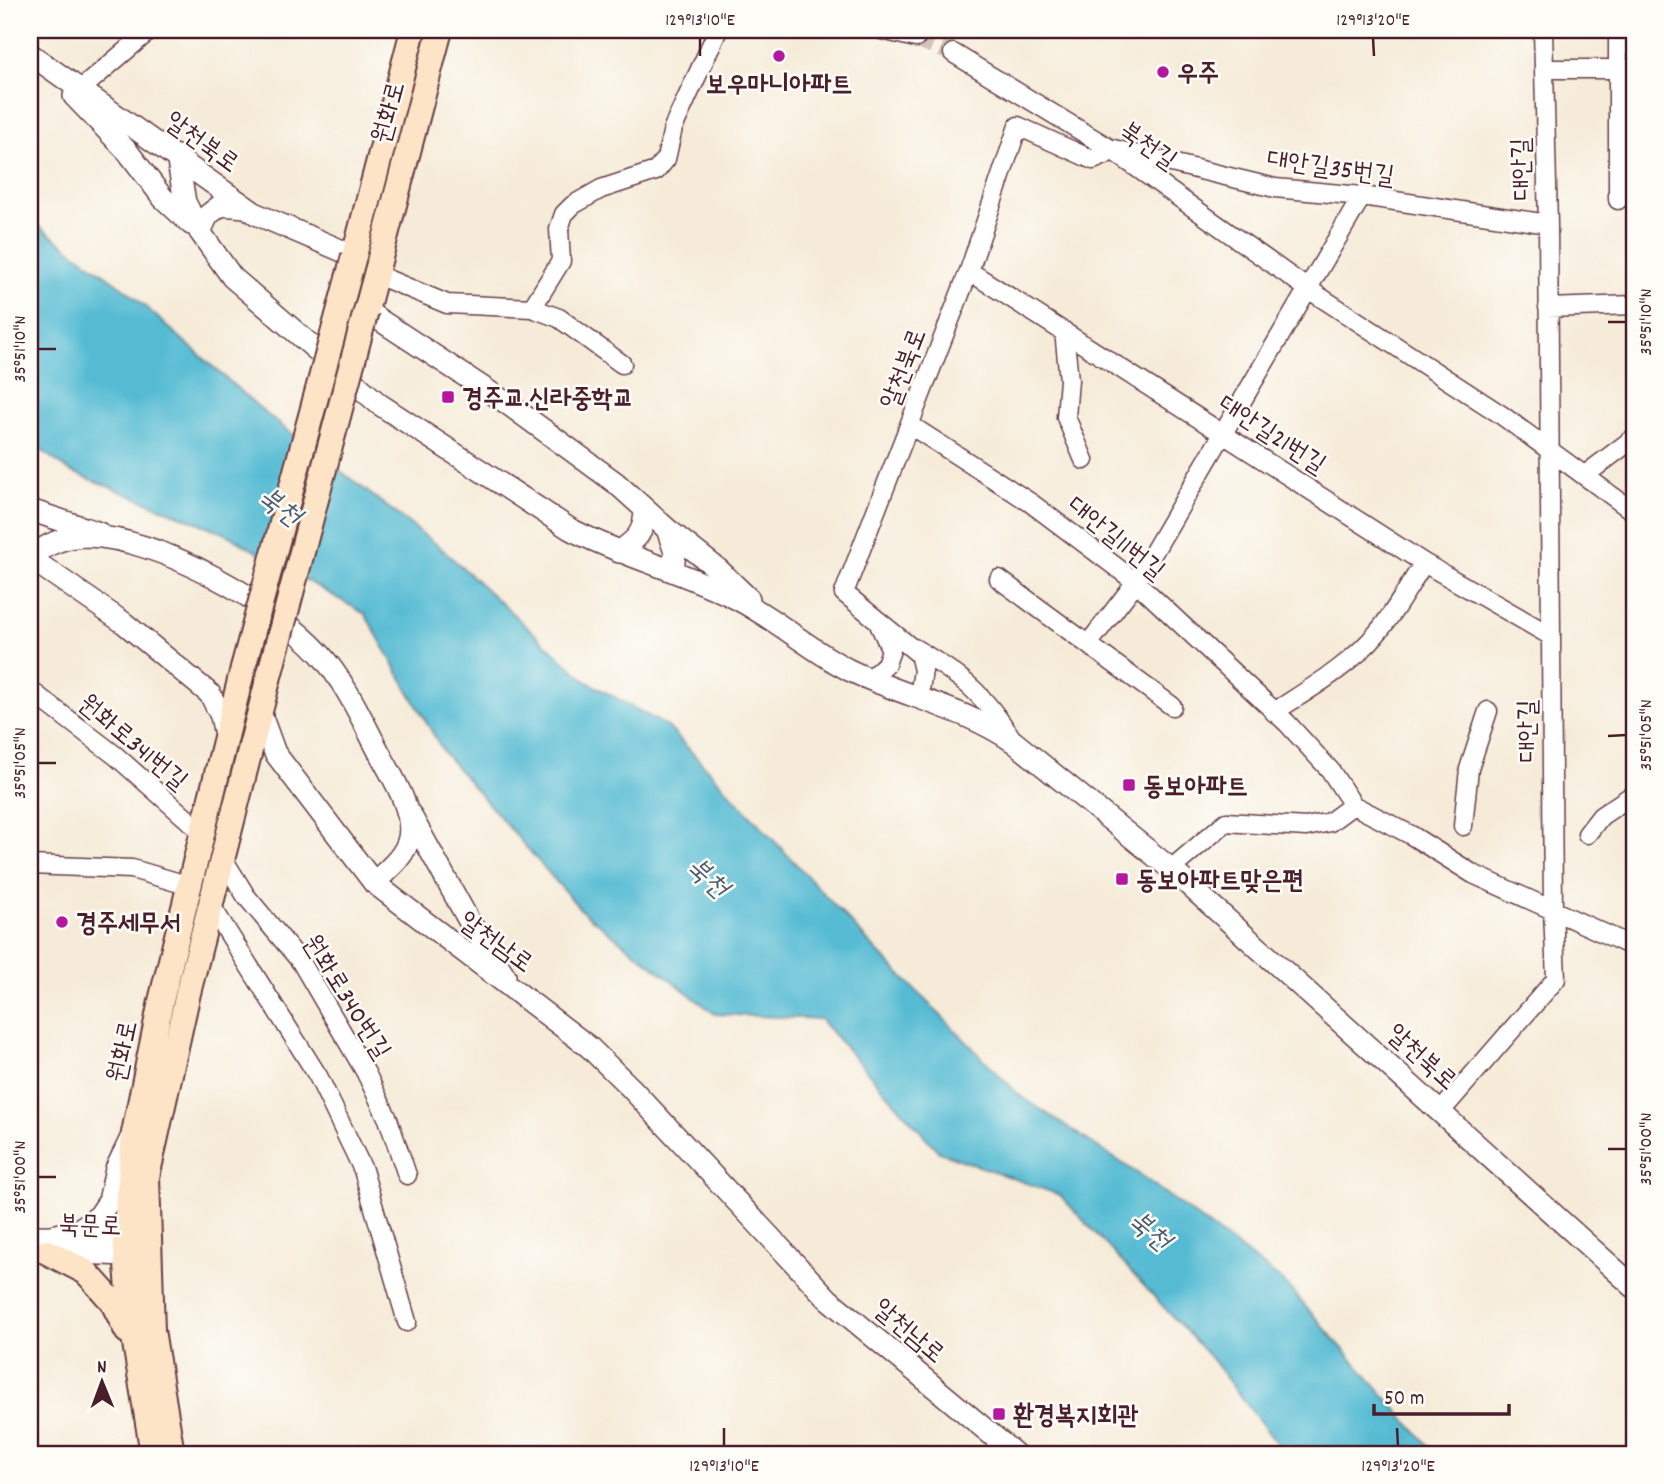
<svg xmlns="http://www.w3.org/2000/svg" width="1664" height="1484" font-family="Dekko,'Poor Story',sans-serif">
<rect width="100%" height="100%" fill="#fdfcf7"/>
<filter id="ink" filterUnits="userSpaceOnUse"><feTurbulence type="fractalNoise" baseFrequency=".0143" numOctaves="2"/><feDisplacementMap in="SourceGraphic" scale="14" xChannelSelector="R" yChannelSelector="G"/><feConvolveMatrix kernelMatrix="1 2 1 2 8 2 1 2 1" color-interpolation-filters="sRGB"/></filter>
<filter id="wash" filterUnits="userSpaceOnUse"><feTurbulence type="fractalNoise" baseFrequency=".00686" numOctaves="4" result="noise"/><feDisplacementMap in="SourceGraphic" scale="28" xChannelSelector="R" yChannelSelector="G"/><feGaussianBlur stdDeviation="1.57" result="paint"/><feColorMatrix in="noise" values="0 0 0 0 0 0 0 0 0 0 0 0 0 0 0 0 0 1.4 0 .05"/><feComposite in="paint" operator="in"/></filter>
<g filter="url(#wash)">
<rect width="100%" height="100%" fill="#f6ebd8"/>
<!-- water -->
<path fill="#55bbd3" stroke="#506d7f" stroke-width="2" d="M30,220L130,293L265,413L442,549L586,681L668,727L878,952L1019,1095L1140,1175L1282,1280L1436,1454H1285L1210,1357L1060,1195L939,1152L820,1019L715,1014L582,911L444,753L365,614L224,533L70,471L30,442Z"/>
</g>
<g filter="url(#ink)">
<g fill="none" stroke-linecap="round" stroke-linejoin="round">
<!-- minor-tunnel -->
<path stroke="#d4c2b5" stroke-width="18" stroke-dasharray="18 9" stroke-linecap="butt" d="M916,38L953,53"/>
<defs>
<path id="minor" d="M882,30L916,38
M953,53L1109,148L1308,289L1500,414L1634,512
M1544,69H1634
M81,89L150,30
M1618,200V30
M969,271L1424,563L1551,636
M375,274L447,304L532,308L559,318L622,364
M532,308L561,261L559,229L564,214L573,205L601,189L656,171L666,159L673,128L718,30
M1548,308L1634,305
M1064,331L1069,380L1066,417L1084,460
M910,425L1031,503L1136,582L1287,723L1330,770L1353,805L1411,835L1473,874L1634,947
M1585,475L1634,438
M999,579L1172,706
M1089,643L1136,582L1362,196
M914,648C964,677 984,694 1014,742
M870,679L886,664L891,650L878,622
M30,690L116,756L204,834
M919,697L923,670L919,654L844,593L969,271L1018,126L1093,160L1105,155L1109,148L1275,188L1362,196L1548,224
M1274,712C1311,688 1350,666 1378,632C1396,611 1409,585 1424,563
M1463,826L1469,769L1488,711
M1587,834L1601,816L1634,794
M222,857L246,896L301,962L366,1073L388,1119L407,1175
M30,865L132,869L190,886
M1171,869L1226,822L1306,827L1330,822L1353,805
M210,904L318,1076L363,1170L407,1322
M1442,1110L1556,979L1553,911L1548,224L1543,30"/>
<path id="tertiary" d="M30,54L256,214L354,256
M74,96L128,152L163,198L191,224
M177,156L185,202L200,232L232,277L379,404L570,529C624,557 683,571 737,599C776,619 810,650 849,670C904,697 963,707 1014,742L1171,869L1634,1287
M200,232L208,215L221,205L246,207
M366,311L508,404L616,483L667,529L675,552L673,571
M30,510L99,533
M667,529L719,570L749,599
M619,552C637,539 644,533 645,511
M30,558C46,544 66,536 88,536C159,538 273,602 320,654C346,683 362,720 380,754C393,778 414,810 409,838C405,857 387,870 374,883
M30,558L124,623L210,694L221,716L226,739
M260,712L275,753L374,883L589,1047L631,1088L828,1299L1015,1454
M410,814L469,921L505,976
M30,1236L125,1237
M52,1236L78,1230L99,1216L109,1201L116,1169L131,1138
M30,1251L126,1255"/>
<path id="secondary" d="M354,256L413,30
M366,311L440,30
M47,1252L86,1272L112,1301L127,1331
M153,1454L131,1318L125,1237L134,1133L161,1001L243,668
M172,1454L152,1330L147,1177L188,993L268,680"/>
</defs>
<!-- minor casing -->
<use href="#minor" stroke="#643e45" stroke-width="21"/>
<!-- tertiary casing -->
<use href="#tertiary" stroke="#643e45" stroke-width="24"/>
<!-- secondary casing -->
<use href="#secondary" stroke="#643e45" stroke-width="28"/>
<!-- minor -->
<use href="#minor" stroke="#fff" stroke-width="18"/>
<!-- tertiary -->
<use href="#tertiary" stroke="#fff" stroke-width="21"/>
<!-- secondary -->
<use href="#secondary" stroke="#fee4c6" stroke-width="24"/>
<defs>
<path id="secondary-bridge" d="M243,668L354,256
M268,680L366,311"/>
</defs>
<!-- secondary-bridge casing -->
<use href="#secondary-bridge" stroke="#643e45" stroke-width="28" stroke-linecap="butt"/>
<!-- secondary-bridge -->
<use href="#secondary-bridge" stroke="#fee4c6" stroke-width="24"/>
</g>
</g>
<!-- ticks -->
<path fill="none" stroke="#4a1f2b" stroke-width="2.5" d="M700,38V56M1373,38L1374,56M1608,322H1626M38,349H56M1608,736L1626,735M38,763H56M1608,1149H1626M38,1177H56M724,1428V1446M1397,1428L1398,1446"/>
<!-- markers -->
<g fill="#b5179e" stroke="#fdfcf7" stroke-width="2.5">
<circle cx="779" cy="56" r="7"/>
<circle cx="1163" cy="72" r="7"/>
<rect x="441" y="390" width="14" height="14" rx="3.5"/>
<rect x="1122" y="778" width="14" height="14" rx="3.5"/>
<rect x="1115" y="872" width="14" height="14" rx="3.5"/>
<circle cx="62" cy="922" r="7"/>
<rect x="992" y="1407" width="14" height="14" rx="3.5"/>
</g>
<g text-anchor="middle" stroke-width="5" stroke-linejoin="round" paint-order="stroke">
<!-- poi labels -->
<g font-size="26" font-weight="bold" fill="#4a1f2b" stroke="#fdfcf7" text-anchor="start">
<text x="1177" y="81">우주</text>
<text x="779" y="92" text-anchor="middle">보우마니아파트</text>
<text x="462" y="406">경주교.신라중학교</text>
<text x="1143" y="794">동보아파트</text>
<text x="1136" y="888">동보아파트맞은편</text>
<text x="76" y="931">경주세무서</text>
<text x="1013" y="1423">환경복지회관</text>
</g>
<!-- street labels -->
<g font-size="26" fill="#4a1f2b" stroke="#fdfcf7">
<text transform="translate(387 112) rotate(-75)" y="9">원화로</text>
<text transform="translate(203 141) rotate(36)" y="9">알천북로</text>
<text transform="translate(1149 144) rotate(35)" y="9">북천길</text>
<text transform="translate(1331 166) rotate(8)" y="9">대안길35번길</text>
<text transform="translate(1520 169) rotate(-91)" y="9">대안길</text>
<text transform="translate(902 368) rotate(-69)" y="9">알천북로</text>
<text transform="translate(1273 433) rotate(33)" y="9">대안길21번길</text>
<text transform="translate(1117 537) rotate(39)" y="9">대안길11번길</text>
<text transform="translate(1526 731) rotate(-90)" y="9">대안길</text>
<text transform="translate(134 741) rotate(40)" y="9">원화로341번길</text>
<text transform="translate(497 941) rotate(36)" y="9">알천남로</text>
<text transform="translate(348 996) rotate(58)" y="9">원화로340번길</text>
<text transform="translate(121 1051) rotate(-78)" y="9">원화로</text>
<text transform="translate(1423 1056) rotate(42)" y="9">알천북로</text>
<text transform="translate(90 1224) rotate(2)" y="9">북문로</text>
<text transform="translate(910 1330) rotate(40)" y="9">알천남로</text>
</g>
<!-- water labels -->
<g font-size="28" font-style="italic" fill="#4e5d6e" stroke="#fdfcf7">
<text transform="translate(281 505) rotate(37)" y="10">북천</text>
<text transform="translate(709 876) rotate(42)" y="10">북천</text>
<text transform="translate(1151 1229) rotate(40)" y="10">북천</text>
</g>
</g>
<!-- margin -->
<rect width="1664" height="1484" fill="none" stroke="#fdfcf7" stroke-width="77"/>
<!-- north arrow -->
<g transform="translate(102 1382) rotate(359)" stroke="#fdfcf7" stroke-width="5" paint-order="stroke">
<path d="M0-5L12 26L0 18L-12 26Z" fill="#4a1f2b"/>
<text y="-10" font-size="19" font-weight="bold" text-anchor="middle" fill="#4a1f2b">N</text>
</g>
<!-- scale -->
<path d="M1374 1404v10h135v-10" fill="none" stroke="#4a1f2b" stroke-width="3.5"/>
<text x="1384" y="1404" font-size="21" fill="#4a1f2b" stroke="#fdfcf7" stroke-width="5" paint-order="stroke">50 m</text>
<rect x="38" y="38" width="1588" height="1408" fill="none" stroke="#4a1f2b" stroke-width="2.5"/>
<g font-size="18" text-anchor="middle" fill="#4a1f2b">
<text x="700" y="25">129°13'10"E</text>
<text x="1373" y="25">129°13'20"E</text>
<text transform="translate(1645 322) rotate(-90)" y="6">35°51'10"N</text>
<text transform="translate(19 349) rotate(-90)" y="6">35°51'10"N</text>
<text transform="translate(1645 735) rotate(-90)" y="6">35°51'05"N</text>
<text transform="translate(19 763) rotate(-90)" y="6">35°51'05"N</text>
<text transform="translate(1645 1149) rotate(-90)" y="6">35°51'00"N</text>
<text transform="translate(19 1177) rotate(-90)" y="6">35°51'00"N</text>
<text x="724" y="1471">129°13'10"E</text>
<text x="1398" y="1471">129°13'20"E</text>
</g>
</svg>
